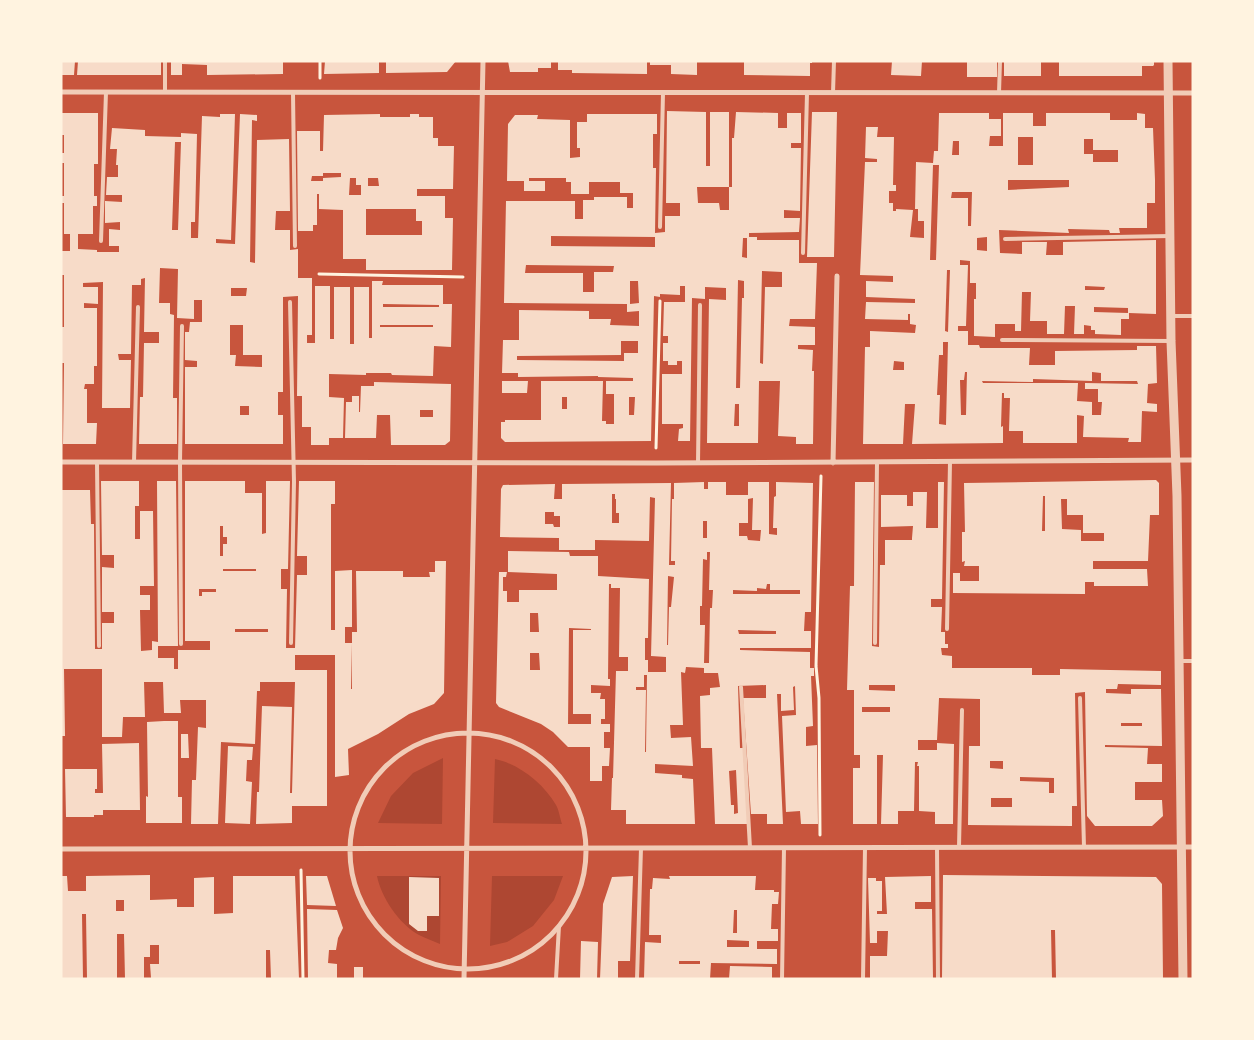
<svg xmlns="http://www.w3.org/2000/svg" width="1254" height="1040" font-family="Manrope,sans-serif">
<rect width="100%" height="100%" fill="#c8553d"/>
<!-- green -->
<path fill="#ae4732" d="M443,758L442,824L378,823L391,796L413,773Z
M495,759C519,764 543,783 556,805C559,810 560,818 562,824L493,823Z
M377,876H441L440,944C433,941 425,938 419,935C399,924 381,897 377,876Z
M492,876H563L554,900L533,926L507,942L490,946Z"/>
<!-- building -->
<path fill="#f7dbc8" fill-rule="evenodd" d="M61,61H75L74,75H61Z
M78,61H161V75H77Z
M171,61H283V74L207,75V65L182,64V75H171Z
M325,61H379V73L324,74Z
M386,61H456L447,72L386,73Z
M508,61H551V68H538V72H510Z
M558,61H647V74L572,73V70H558Z
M650,61H697V75L671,74V65H650Z
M744,61H812V63H810V76L744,75Z
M892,61H922L921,76L891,75Z
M967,61H997V77H967Z
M1004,61H1041V76H1004Z
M1059,61H1154V65L1153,66H1142V76H1059Z
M667,111L706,112V166H710V112H729V187H697L698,203H719L720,210H729V187H732V138H734L736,112L778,113V128H787V113H801V143H791V148H801L800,211L784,210V218H800L799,232L749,233V237H757V240H799V263H817L815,319H790L789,326L815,327V345H798V349L813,350L812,371H814L813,444H796V437L778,436L780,381H759L758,443H707L709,299L726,300V288L705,287V299L692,298L690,441H678L679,429L683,428V424H662V374H682V361H677V365H668V361H663V343H668V336H663L664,302H685V286H680V295L660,294V297L654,296L651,441L505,442L501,438V422H505V420H541V381H603L602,421H606V424H614V394H606V381H633V378L598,377V376L518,377V373H502L503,340H519V310L589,311V319H611L610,325L639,326V311L627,312V304L504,303L506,201H575V219H583V200H594V197H627V208H633V193H620V182H589V194H571V182H566V178H529V181H545V191H524V181H507L508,124L515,115H538L537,119L570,120V158L580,157V148H577V122H587V114H657V134H653V168H656L655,233L665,232V216H680V203H666ZM551,236L655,237V247L551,246ZM743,238H747V258L742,257ZM526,265L614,266L613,272H594V292H583V273H525ZM762,271L782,272V287H765L763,364L760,363ZM738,280L744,281V298H742L740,388H736ZM630,281H638L639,303L630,304ZM621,341H638V353H624V361L517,360V356L621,355ZM562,397H567V409H562ZM629,397H635L634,415H629ZM735,404H739V426H734Z
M812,112H837L834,257H807Z
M61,113H98V164H94V196H97V206H93V234H78V249L97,250V252H119V246H109V229L120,230V222L105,223V201L122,202V195H106L107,177H118V165H116L117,149H110L112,128L145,130V136L181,137V133L197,134L195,222H191V238H198L202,116L220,117V114H235L231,240L216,239V243L235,244L240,114L257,115V121L252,120L250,262L255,263L257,140L289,139L290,211H276L275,230H290V250L298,249V278H312V335H307V343H315V286H330V339H334V287H350V344H354V287H369V338H372V281H383L382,285H443V304H452L451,347L434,346L433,376L392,375L391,373H366V375L329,374V397L344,398L343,438H329V445H311V427H302V396H297L298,296L283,297V392H278V415H283V444H185V367H197V361L185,360V332H189L190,322H202V300H194V319L177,318L178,269L160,268L159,303H170V314L174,315L173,398H177V444H139L140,397H143L144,343H159V332H144L145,278L141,279V285H132L131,354H118L119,360H131L130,408H102L103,282L83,283V287H98V304L84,303V308H97V366H94V384H85L84,389H87V423H97L96,444H63L64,366V363H61V327H64V275H61V251H70V234H64V203H61V196H64V163H61V153H64V135H61ZM175,142H181L178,230H172ZM231,288H247L246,296H231ZM383,304L439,305V307H383ZM230,325H243V355H262V367L235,366L236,355H230ZM380,325H433V327H380ZM240,406H249V415H240Z
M939,113H989V119H1001V136H990L989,146H1003V113H1033V126H1046V113H1110V120H1137V113L1145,114V128H1153L1155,180V203H1147V228H1119L1120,233H1110L1109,230L1068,229L1069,233L999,230L1000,253L1022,254V242H1047L1046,255H1063V242L1156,240V314L1129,313V319H1121V335L1095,334V330H1091V326L1084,325V334H1074L1075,306H1065L1064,334H1047V321H1030L1031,292H1022L1021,331H1015V324H995V337L974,336V299H976V283H970V261L960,260V265H968L966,326H958V331H968V345H979L980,348H1030L1029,365H1055V351L1137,350V346H1156L1157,383L1148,384L1147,403L1157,404V412L1142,411L1141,442H1128L1129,438L1083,437L1084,416L1077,415V443H1023V431H1009L1010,398H1004V393H1002L1001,427L1003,426V443L912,444L915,404H905L903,444H863L865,347H870V331L915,333L916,325L910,324V314H908V320L865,319L866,302L915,303V299L866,297V281L893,282V276L860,275L865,162H877V159L865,158L866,127H878L877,137H894L893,185H896V191H889V203H893V211H896V209L913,210L910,237L924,238V221H918V209H915L916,162L933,163L934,151H938ZM1018,137H1033V165H1018ZM1084,139H1093V150H1118V162H1093V154H1084ZM953,141H959V155H952ZM933,165H939L936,260H930ZM1008,180H1069V187L1008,190ZM952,192H972L971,226H968V198H951ZM987,237V251L977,250V238ZM947,270H950L948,332L945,331ZM1085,286L1105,287L1104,290H1085ZM1094,307L1128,308V313L1094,312ZM943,342H948L946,425L939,424L940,395H937L939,355H943ZM894,361L904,362V370H893ZM965,372H967L966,415H961L960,380H964ZM1092,372L1101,373V381H1137L1138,384L1085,383V389H1098V402H1102L1101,415H1092V402L1077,401L1078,383H983L982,381L1033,382V379L1092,381Z
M380,114V117H410V114H419V117H433V138H438V146H454L453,189H417V196H445V218H453L452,270H366V259H343V210L319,209V194H317V225H313V231H298L297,131H320V151H323L324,115ZM323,173H341V177L323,178V181H311L312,176H323ZM350,178H356V185H361V195H349ZM368,178H378L379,186H368ZM366,209H416V221H422V235H366Z
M502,381H528L527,393H502Z
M374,382L451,384L450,441L445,445H391L390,415H377L376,438H345L346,402H352V396H359V412H360L361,386H374ZM420,410H433V417H420Z
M1156,480L1159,483V515H1150L1148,561H1093V569H1147L1148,586H1094V582H1085V594L953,593V573H960V581H979V566H964L965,561L962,562V532H965L964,483ZM1043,496H1045V531H1042ZM1061,499H1067V515H1083V533H1104V541H1081V530L1062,529Z
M101,481H139V506H135V539H140V511H153L154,586H140V595H150V610H140L141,651L152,650V641L158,642L157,481H176L178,646H158V658H174V669H178V650H210V641H185V481H245V493H262V534L266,533V481H290L288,569H281V589H287L286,648H295L297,575H307V556H297L299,481H335V504H331V630H335V571L352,570V627H345V643H352L351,689H352V632H357L356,571H403V577H430L429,572H435V561H446L444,693L434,704L409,714L378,734L348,749L349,775L335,777V655H295V670H327V806H292V823L256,824L257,792H259L262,706L292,707L290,793H292L295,682H260V691H257L255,744L221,742L218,824H191L192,780H196L198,727L206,728V700H180L181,713H164L163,682H144L145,717H123L122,737H102V669H64L65,736H61V490H90L91,524H94L95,649H102V623H114V612H102V567L114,568V555H102ZM220,526H223V537H227V544H223V556H220ZM223,569H256V571H223ZM199,589H216V592H202V596H199ZM235,629H268V632H235Z
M704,482V489H708V482H726V495H748V482H769V534L777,535V528H773L774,497L776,496V482L813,483L811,612H805L804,631H811V648H740V650L810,652V668H814V676H811L813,726L806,727V746L817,745L818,824H801L800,811L786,812L782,716L796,715L795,686L793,687L794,710L781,711V694H777L783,824H767V814H751L743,698H766V685L738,686L740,748H743L748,824H715L712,748H701L700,696L710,695V688L720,687L718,673H704V668L686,667L685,673L681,672L683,725H670L671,738L691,737L693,766L655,764V773L682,775V778L693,779L695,824H626V810H611L612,778H613L616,671H628V657H619L620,588H611V584H609L608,679H610V686L591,685V693H601L600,699H605V719H601V724H610V732H604V748H610L609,766H602V781H590V747H568L553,732L541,724L499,707L496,703L499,572H507L506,577H503V591H507V602H519V590H557V574L508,572V551L569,552L570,556H598V576L649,579L648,638H645V660H648V672H666V657L651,656L655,498L650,497L649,541L595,540V550H559V538L500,537L501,489L503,485L555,484L554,499H562V484L671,483L669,565H675V561H671L672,499H674V483ZM612,494H615V499H616V513H619V523H612ZM753,498L752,530H761L760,541L748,540L747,536H739V523H748V499ZM545,512H554V516H560V527H554L553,524H545ZM703,521H707V538H703ZM707,552H710L709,590H713L712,608H710L709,663H704L705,625H700V606H702L703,559L707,560ZM668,576L674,577L671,607H669L668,645H667ZM767,584H770V590H800V594H733V590L757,591V588L766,589ZM530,613H538L539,632H530ZM569,628L591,629V630H573V714H591V724H568ZM738,630L776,631V634H739ZM530,653H539L540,670H530ZM644,675H647L646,752H645L646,690H636V687H644ZM736,770L738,813L734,814V805H731L729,771Z
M855,482H874L872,646L879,647L880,565H885V540H912V538L913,526L881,527V495H907V506H913V492H927L926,528H938V482H944L942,599H931V607H942L941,632H945V644H948V648H941L942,655L952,656V668H1032V675H1060V669L1161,671V685L1118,684L1117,689H1106V693L1131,694V689H1161L1162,746L1105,745V747L1148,748L1147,764H1162V782H1135V800H1162L1163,816L1152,826H1095L1087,816L1085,692L1075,693L1077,806H1072V826L968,825L969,746H980V699L939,698L937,740H918V750H937V743L954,744L953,824H935V812L919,811V766H917L918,762H915L914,811H898V824H881L883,755H877V824H853V768H860V755H854V690H847L850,586H854ZM869,685H895V691L869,690ZM862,707H890V712H862ZM1121,723H1142V726H1121ZM990,761H1003V769L990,768ZM1020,777L1054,778V793H1049V782L1020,781ZM991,798H1012V807H991Z
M164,721H178V797H182V823H146V796L148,797L147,722Z
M181,734H188L189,758H181Z
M139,743L140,810H103V815H94V817H66L65,769H97V789H95V793H103L102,744Z
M228,746L253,747L252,760H247L246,781L252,782L250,824L225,823Z
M150,875V900L177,899V907H194V878L214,877V914L233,913V876H295L299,979H271L270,950H266V979L151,978L150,964H159V945H150V957H144V979H125L124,934H117V979H87L86,914H82L83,979H61V876H67L68,891H86V876ZM116,900H124V911H116Z
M943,875L1156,877L1162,884L1163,979H1056L1055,930H1051L1052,979H942Z
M306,876H327L336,906L307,905Z
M633,876L630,961H618V979H600L603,904L612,877Z
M669,876H756L755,890H774V892H779L778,904H772L771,929H778V941H757V949H777V964L711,963L710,979H644L645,942L661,943V935H649L650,889H652L653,878L670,879ZM734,910H737V933H733ZM727,940L749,941V947H727ZM679,961H700V964H679Z
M931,876V902H915V909H932L933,979H870V956H887L888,931H877V943H870L868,878H876V881H882V911H877V914H887L885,877Z
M409,877L439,878V916H427V931H418L409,924Z
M307,909L337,910L343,928L338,938L336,950H329L328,963L337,964V979H308Z
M581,941L598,942L597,979H580Z
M730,966L772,967V979H729Z
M354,967H363V979H354Z"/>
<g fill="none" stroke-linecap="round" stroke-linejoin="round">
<!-- path -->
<path stroke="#fff3e0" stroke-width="3" d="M320,61V78
M319,274L463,277
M656,448L660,301
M820,835L819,698L816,666L821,476
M301,870L303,979"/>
<!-- service -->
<path stroke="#f1ccb7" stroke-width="4" d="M165,92V61
M293,93L295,246
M833,93L834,61
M999,93L1000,61
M660,227L663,93
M1005,239L1170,236
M101,241L106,92
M803,253L807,93
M290,302L294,482L291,643
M1171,316H1193
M1002,340L1171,341
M97,462L99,646
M134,462L138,307
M698,463L700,305
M947,629L950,462
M875,643L877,462
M181,644L180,462L182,326
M1180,661H1193
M741,687L750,848
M1080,698L1084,847
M937,847L938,979
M959,847L962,710
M556,979L559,926
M637,979L641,848
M782,979L784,848
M863,979L865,848"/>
<!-- minor -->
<path stroke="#f1ccb7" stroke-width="5" d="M61,92L1193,93
M61,462L656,463L1193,460
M833,463L837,276
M350 851a118 118 0 1 1 236 0a118 118 0 1 1-236 0Z
M61,849L1193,847
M464,979L483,61"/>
<!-- tertiary -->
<path stroke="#f1ccb7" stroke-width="9" d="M1168,61L1171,341L1177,496L1183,979"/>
</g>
<!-- border -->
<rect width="1254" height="1040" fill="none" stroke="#fff3e0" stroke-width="125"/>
</svg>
